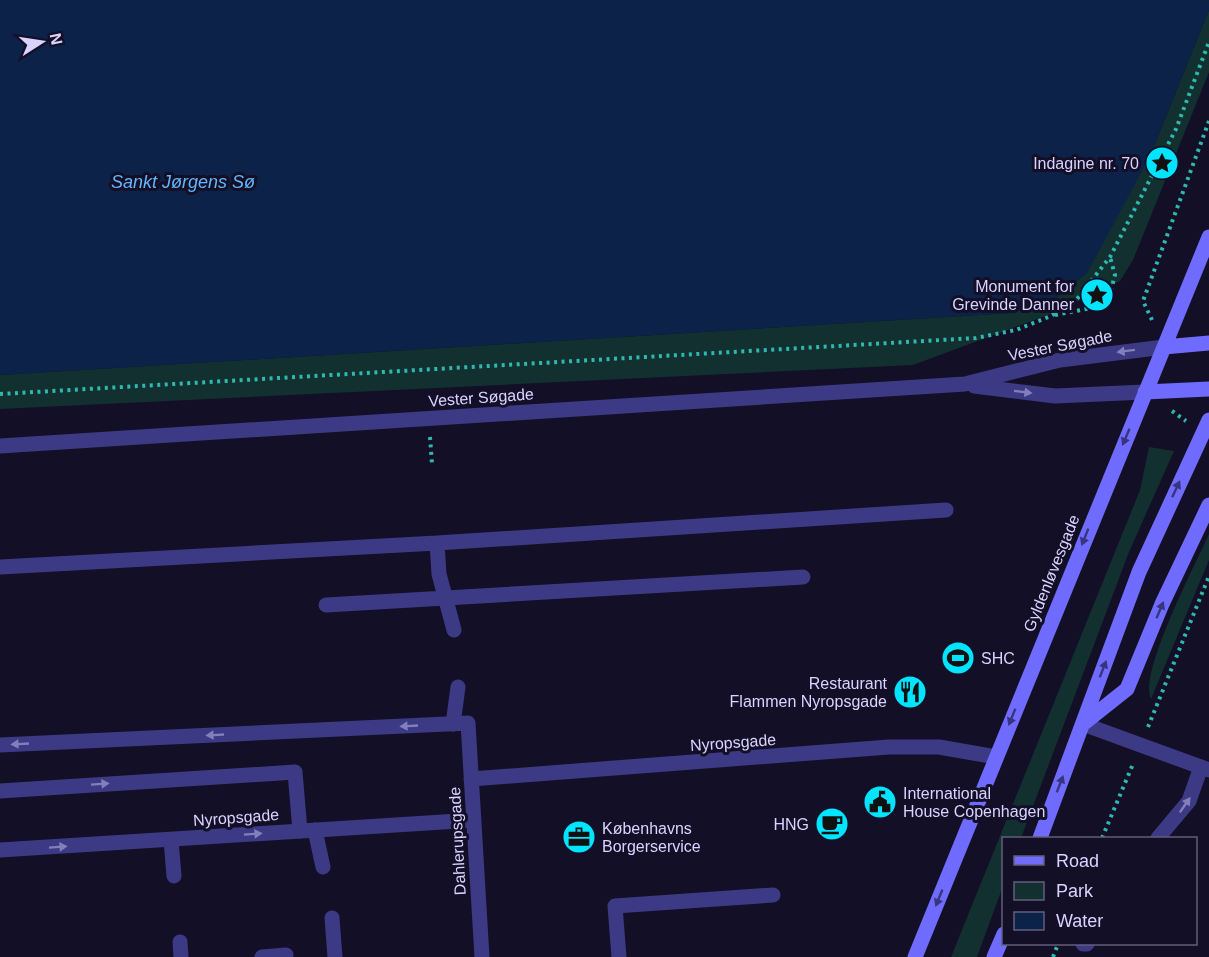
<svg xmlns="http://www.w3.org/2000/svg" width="1209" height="957" font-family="Arial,sans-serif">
<rect width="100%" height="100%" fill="#130f26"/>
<!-- green -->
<path fill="#12302f" d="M1209,10V72L1133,260L1120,281L1056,312L913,365L0,409V375L1012,313L1054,300L1149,158Z
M1149,447L1174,451L1129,552L1021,838H1004L1003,886L977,957H951L1140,490Z
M1209,534V560L1151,699C1138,674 1196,563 1209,534Z"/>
<!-- water -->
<path fill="#0c2248" d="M0,0H1209V10L1149,158L1087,273L1054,300L1012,313L0,375Z"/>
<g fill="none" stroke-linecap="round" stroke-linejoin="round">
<!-- path -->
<path stroke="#2fb8b0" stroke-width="4" stroke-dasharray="3 4.5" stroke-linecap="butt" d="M1055,315L1107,305L1115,275L1110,257
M1152,320L1143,301L1209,121
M0,394L976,338L1016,330L1051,316L1077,299L1110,257L1176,129L1209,42
M1172,411L1186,421
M430,437L432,464
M1148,727L1209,576
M1102,838L1133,764
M1053,957L1058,944"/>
<!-- lane -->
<path stroke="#3d3a85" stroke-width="15" d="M437,543L439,574L454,630
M0,567L437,543L946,510
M326,605L803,577
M453,724L458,687
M0,791L295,772L300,831
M315,830L323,867
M1158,838L1189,801L1201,767
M171,840L174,876
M332,918L335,957
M180,942L181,957
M1083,944H1087
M262,957L286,955
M619,957L615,906L773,895"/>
<!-- street -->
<path stroke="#3d3a85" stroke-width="15" d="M974,386L1055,396L1145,392
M0,446L965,384L1060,360L1164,347
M1083,724L1209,770
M0,745L468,723L482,957
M471,779L889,747H939L996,757
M0,850L474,820"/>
<!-- secondary -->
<path stroke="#6f6bff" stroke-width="15" d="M1164,347L1209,343
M1145,392L1209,389
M1083,724L1127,689L1162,604L1209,505
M1040,838L1139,572L1209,420
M915,957L1209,237
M994,957L1004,934"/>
</g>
<!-- one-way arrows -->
<defs><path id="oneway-solid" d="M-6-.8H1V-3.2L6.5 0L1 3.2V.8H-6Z" transform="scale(1.5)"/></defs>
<g fill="#837fbc">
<use href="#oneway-solid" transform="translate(1126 351) rotate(173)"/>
<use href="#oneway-solid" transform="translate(1023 392) rotate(7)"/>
<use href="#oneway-solid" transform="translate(409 726) rotate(177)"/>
<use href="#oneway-solid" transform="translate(215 735) rotate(177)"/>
<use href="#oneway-solid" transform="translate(20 744) rotate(177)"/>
<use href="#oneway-solid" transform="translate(100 784) rotate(-4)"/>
<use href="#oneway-solid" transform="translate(1185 805) rotate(-55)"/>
<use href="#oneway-solid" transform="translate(253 834) rotate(-4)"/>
<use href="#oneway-solid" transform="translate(58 847) rotate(-4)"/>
</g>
<g fill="#38347d">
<use href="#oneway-solid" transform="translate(1126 437) rotate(113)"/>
<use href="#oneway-solid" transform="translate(1176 489) rotate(-65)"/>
<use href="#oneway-solid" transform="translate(1085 537) rotate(112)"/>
<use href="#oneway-solid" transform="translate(1160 610) rotate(-67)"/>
<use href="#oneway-solid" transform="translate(1103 669) rotate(-69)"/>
<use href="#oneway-solid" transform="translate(1012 717) rotate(112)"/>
<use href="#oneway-solid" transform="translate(1060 784) rotate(-69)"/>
<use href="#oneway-solid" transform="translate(939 898) rotate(112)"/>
</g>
<!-- icons -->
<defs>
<symbol id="sight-disc" viewBox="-11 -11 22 22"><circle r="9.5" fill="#00e5ff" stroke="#130f26"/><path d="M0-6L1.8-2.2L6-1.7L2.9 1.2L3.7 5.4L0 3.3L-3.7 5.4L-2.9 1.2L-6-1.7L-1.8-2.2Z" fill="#111"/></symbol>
<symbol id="stadium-disc" viewBox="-11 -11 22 22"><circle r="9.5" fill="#00e5ff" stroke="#130f26"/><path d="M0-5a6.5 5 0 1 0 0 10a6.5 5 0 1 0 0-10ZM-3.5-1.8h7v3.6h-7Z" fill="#111"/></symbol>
<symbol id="restaurant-disc" viewBox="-11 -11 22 22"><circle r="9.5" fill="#00e5ff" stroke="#130f26"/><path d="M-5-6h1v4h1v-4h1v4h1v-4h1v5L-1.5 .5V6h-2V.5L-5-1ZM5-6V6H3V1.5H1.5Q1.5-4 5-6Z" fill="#111"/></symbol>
<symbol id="civic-disc" viewBox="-11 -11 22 22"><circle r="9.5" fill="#00e5ff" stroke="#130f26"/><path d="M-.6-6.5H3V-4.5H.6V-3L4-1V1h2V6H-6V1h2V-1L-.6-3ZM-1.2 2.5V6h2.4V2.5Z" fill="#111"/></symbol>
<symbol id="cafe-disc" viewBox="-11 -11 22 22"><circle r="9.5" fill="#00e5ff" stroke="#130f26"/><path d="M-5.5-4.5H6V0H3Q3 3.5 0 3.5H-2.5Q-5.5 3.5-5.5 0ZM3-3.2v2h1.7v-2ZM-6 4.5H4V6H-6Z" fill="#111"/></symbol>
<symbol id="office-disc" viewBox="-11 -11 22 22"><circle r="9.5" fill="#00e5ff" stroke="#130f26"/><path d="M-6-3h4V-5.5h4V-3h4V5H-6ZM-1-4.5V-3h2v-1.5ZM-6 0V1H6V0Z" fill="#111"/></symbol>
</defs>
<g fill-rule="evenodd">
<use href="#sight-disc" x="1143" y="144" width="38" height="38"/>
<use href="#sight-disc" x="1078" y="276" width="38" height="38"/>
<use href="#stadium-disc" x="939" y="639" width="38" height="38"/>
<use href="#restaurant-disc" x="891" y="673" width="38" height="38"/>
<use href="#civic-disc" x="861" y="783" width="38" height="38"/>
<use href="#cafe-disc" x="813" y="805" width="38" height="38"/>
<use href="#office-disc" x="560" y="818" width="38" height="38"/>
</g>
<g text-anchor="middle" stroke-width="6" stroke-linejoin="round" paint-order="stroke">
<!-- poi labels -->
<g font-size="16" fill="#d9d4ff" stroke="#130f26" text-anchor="end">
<text x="1139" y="169">Indagine nr. 70</text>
<text x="1074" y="292">Monument for<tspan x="1074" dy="18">Grevinde Danner</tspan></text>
<text x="981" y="664" text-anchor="start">SHC</text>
<text x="887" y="689">Restaurant<tspan x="887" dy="18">Flammen Nyropsgade</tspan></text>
<text x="903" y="799" text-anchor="start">International<tspan x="903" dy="18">House Copenhagen</tspan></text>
<text x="809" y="830">HNG</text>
<text x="602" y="834" text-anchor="start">Københavns<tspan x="602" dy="18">Borgerservice</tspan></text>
</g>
<!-- street labels -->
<g font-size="16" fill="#d9d4ff" stroke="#130f26">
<text transform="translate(1060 345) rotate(-11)" y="6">Vester Søgade</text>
<text transform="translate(481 397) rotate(-4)" y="6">Vester Søgade</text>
<text transform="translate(1051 573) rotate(-68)" y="6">Gyldenløvesgade</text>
<text transform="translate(733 742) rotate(-4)" y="6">Nyropsgade</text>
<text transform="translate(236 817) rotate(-4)" y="6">Nyropsgade</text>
<text transform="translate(457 841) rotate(-93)" y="6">Dahlerupsgade</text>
</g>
<!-- water labels -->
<g font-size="18" font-style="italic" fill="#62b6ff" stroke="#130f26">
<text x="183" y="188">Sankt Jørgens Sø</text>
</g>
</g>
<!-- legend -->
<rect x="1002" y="837" width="195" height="108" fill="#130f26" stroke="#625e7d" stroke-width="1.5"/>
<rect x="1014" y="856" width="30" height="9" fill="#6f6bff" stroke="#625e7d" stroke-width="1.5"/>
<text x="1056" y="867" font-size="18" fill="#d9d4ff">Road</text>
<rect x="1014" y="882" width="30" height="18" fill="#12302f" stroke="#625e7d" stroke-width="1.5"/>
<text x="1056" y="897" font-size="18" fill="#d9d4ff">Park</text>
<rect x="1014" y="912" width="30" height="18" fill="#0c2248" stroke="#625e7d" stroke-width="1.5"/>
<text x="1056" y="927" font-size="18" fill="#d9d4ff">Water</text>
<!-- north arrow -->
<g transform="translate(42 42) rotate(78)" stroke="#130f26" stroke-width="4.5" paint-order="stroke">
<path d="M0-4.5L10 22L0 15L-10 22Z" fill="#d9d4ff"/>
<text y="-9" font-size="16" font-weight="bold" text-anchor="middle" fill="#d9d4ff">N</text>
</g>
</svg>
